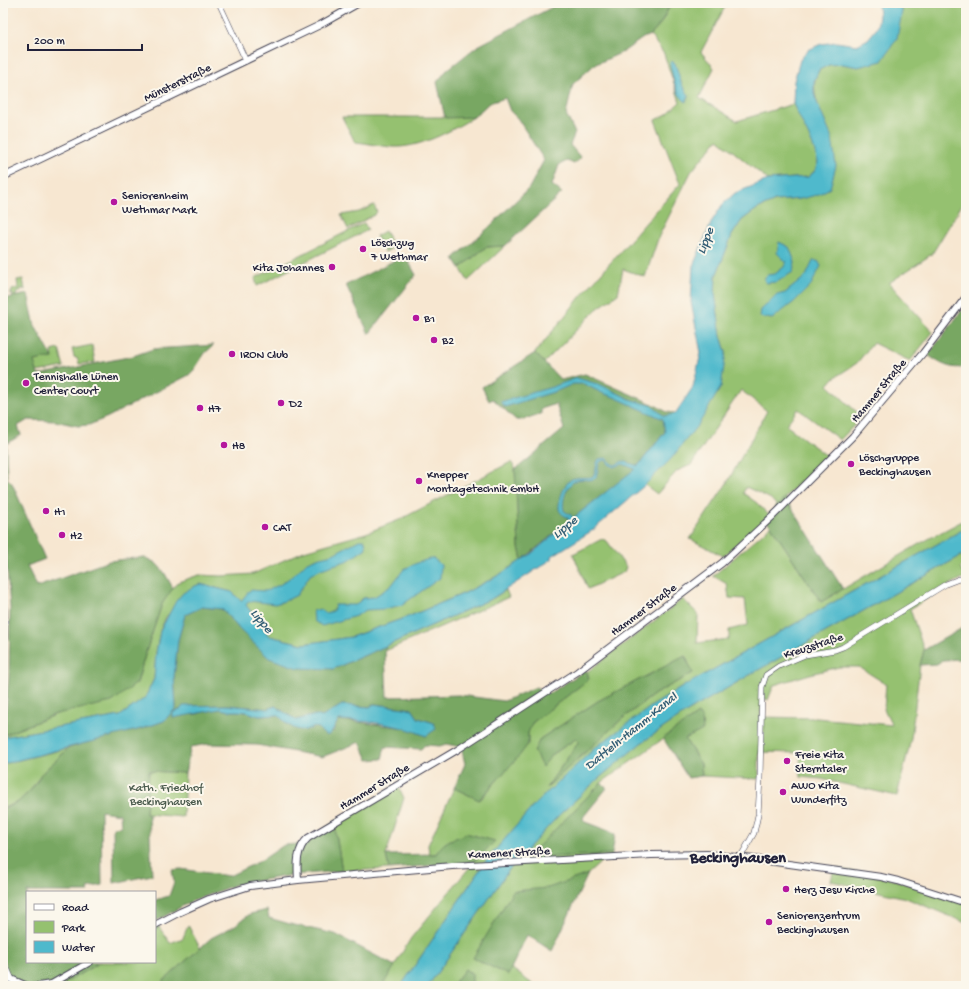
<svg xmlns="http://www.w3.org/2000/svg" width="969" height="989" font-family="'Gochi Hand',sans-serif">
<rect width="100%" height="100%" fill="#fbf7ec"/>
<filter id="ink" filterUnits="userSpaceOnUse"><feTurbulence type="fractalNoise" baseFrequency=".025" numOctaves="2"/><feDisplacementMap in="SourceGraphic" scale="8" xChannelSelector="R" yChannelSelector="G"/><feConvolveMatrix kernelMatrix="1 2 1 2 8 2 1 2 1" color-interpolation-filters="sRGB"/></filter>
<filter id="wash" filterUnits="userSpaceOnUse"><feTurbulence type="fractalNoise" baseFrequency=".012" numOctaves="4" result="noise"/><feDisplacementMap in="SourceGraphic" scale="16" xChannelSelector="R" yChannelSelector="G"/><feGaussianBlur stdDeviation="0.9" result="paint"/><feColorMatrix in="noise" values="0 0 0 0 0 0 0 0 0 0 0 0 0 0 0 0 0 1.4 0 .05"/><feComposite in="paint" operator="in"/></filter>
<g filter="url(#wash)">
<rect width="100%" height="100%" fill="#f7e7d1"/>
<!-- green -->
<path fill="#95c16f" stroke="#5c7255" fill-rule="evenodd" d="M671,3H727L701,52L714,68L699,98L737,121L793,104C800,117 817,148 817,162C818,168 813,173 808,177L768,180L718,139L691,172L659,236L645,277L623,269L618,294L597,309L544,363L535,353L581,296L680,184L655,120L667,114L680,102L664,54L650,35L661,23Z
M898,3H966V198L932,254L889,283L933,332L910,361L873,343L857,363L834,378L828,385L862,417L840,440L798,409L786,425L827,456L777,506L771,499L746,487L743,493L757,503L769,515L723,556L690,539L727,483L767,411L741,390L691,465L677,471L657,494L645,485L671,459L726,352L721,336L715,294L716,276L732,235L742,220L757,209L775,201L800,199L830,188L818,105C811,83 813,61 842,64C847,64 853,66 858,67L902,12Z
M342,117H474C451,131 419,149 391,147C379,146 367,143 355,142Z
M374,205L377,212L374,215L348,229L341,215L359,212Z
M364,223L368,230L257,286L255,278Z
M385,231L394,247L385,252L376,236Z
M505,246L468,281L460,268L486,247Z
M23,279L25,290L21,288V292H17L16,296L13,297V294H9L12,292V290L18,288L17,280Z
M92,345L95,362L79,364L78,359L74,357L72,349Z
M59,349L64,367L37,372L34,361L53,358L52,351Z
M511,462L515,468L519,547L522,560L499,575L465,593L410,616L351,637L303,644L269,636L252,612L232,592L200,584L193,587L166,617L160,631L156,653L154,679L145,698L120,716L4,737V735C48,717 93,700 137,683L145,655L162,604L168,594L178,582L199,575L221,576L253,574L304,551L366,533L399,520Z
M966,519V528L684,686L652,706L596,747L536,803L485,862L401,986H382L411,938L474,862L494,842C472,838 450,830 436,854H429L428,845L454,788L480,800L528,744V733L532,723L589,679L587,672L683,599L698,614L697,643L729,639V630L748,625L745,599L729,598L727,584L713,576L771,526L821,602L919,544ZM686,656L692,673L655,694L623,718L547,787L578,743L577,738L553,754L540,739L598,701Z
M602,539L607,541L626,567L624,572L588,589L573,554Z
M966,553V565L960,568L965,577L951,584L910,609L924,650L920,665L911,739L897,796L821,779L801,777L800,753L759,752V779L702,776L701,764L685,739L702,719L698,714L601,783L528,858L612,854V860L602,861L588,874L548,889L513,891L502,912L508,975L511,968L535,986H475L465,969L452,986H428L511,867L559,815L598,779L641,743L690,710L753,673ZM839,667H859L886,684L884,709L892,725L817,718L760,717L763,698L768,700L774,685L810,674Z
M506,590L509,597L385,651L386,646L493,598Z
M69,748L41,774L30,791L18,802L3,808V764Z
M149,771L185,773L183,817L146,814Z
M398,785L404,798L386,855L389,869L342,871L334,822Z
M834,868L885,877L966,902V923L906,898L831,881Z
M188,925L200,948L158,986H60L100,962H155V930L159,927L170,943L183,938Z"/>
<!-- forest -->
<path fill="#78a762" stroke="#4d644e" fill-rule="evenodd" d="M560,3H671L661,23L650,35L643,38L623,52L594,65L573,84L566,114L575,133L570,145L581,158L574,164L567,161L559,165L552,185L562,193L505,246L486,247L460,268L454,258L487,229L529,188L544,160L518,119L510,111L505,98L489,103L474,117L445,118L437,82L447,70L476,47Z
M405,255L416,275L369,334L346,285Z
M28,294L35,326L53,358L34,361L38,375L133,356L153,349L214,345L205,353L194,370L189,375L108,417L89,425L78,426L55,421L28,420L18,426L21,435L6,444L7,478L12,483L45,559L27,566L37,587L109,561L144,557L156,563L164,572L173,588L162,604L145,655L137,683L112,702L56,714L4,735L9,676L10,608L3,519V299Z
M966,305V367C951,370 940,364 928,355Z
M535,353L561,380L585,374L655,405L667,412L675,413L665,432L633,472L578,514L522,560L519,547L515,470L564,429L556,404L541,409V414L521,420H516L493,399L489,401L482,387Z
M785,497L843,589L821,602L771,526L764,519Z
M201,607L222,609L241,631L333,669L386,646L385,651L387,697L459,695L504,701L536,687L548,694L586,670L589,679L532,723L528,733V744L520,755L479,800L454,788L465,764L461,747L446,744L440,746L425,745L421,749L385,747L382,759L368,760L360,742L322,757L257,745L208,744L191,747L185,773L149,771L146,814L149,815L152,875L114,883L113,827L121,826L120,814L101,811L102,885L88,888L89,892H27V962H100L60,986H3V809L18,802L30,791L36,783L41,774L69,748L98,739L141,729L164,721L176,707L174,677L178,640L185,615ZM374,704L412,709L418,718L434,723L426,736L406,728L348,721L339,720L336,723L334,731L320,730L319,728L315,727L306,730L287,724L278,715L259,716L247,712L238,711H230L220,709L209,710L197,714L183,715L173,712L191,706L227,705L268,709L275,706L296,720L316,715L322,717L342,705L370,707Z
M964,627L966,629V652L963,659L943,660L937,664L920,665L924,650Z
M685,656L693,673L655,694L623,718L546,788L578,743L577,738L553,754L542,767L534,751L540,739L598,701Z
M698,714L702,719L703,730L685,739L701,764L702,776L688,778L663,738Z
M601,783L607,788L584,816L583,819L585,822L609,831L615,835L612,854L527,858Z
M334,822L342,871L292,875L234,885L190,902L156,921L159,927L155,930V900L169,896L174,882L172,870L181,869L229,876L262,860L284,845L298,844L302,845Z
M465,833L495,841L474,862L389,869L386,855L436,854C442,843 450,839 462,836Z
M588,874L552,951L527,935L508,975L473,958L513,891L548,888Z
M267,910L269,918L290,924L335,934L395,966L382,986H158L211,938L234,926L250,914Z
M465,969L472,974V983L475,986H452Z"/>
<!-- water -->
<path fill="#4fb9cc" stroke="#386e84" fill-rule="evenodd" d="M878,3H898L902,12L897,38L882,61L858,67L842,64L829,65L819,70L814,81V93L818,105L832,138L836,166L830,188L817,195L800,199L775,201L757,209L742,220L732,235L716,276L715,294L721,336L726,352L721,387L700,422L671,459L645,485L593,530L552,556V559L493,598L386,646L333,669L298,668L269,658L241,631L222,609L202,607L185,615L178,640L174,677L176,708L164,721L141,729L3,764V737L120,716L145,698L154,679L156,653L160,631L176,601L183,593L193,587L200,584L232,592L241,601L250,590L266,591L281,584L295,574L307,562L320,557L333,554L359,540H365L366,548L349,560L321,569L310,575L297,595L285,601L275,604L249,601L246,605L269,636L303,644L351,637L410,616L465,593L499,575L531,554L569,522L568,517C564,516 560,513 559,509C558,501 565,482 572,479C579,476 590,479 593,476C597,472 595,464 599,459L606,458L612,464L615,465L623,461L638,466L665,432L663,419L614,397L602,393L584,384H573L557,391L505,407L500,402L552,387L577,378L601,385L632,400L651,405L664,416L675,414L693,387L701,353L691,302L693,266L712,221L722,205L735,193L768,180L808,177L815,171L818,162L812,143L793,104L794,81L800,60L808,50L821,44L836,42L857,45L868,39L877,28L879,16ZM606,460L610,465L614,467L623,464L635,469L573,518L571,515L564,511C561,501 567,483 577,480C584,478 589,482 596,478L599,464L601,461Z
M671,61L675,63L682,85L689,95L686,102C675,94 673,77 670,64Z
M779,242L789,247L795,262L793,272L777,282L766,283L764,279L767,275L775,274L784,267L786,262L777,253Z
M813,261H818L821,266L811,285L794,302L772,319L760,317L761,310L777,295L785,293L806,276Z
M966,528V553L753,673L690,710L641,743L598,779L559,815L511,867L428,986H401L485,862L536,803L596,747L652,706L684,686Z
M433,558L441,565L440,578L402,605L385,609L366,610L356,616L322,626L314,621L313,611L320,609L326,614L333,611L335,605H356L363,598L374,597L391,586L404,569L419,562Z
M374,704L412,709L418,718L434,723L436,729L426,736C400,724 368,721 339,720C333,726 330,746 319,728C313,726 311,729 306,730C294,732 285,722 278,715L259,716L247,712L238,711H230L220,709L173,718V712L180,710L183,706L227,705L268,709L275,706L296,720L316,715L322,717L342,705L370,707Z"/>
</g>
<g filter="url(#ink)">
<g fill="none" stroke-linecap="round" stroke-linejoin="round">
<defs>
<path id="minor" d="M219,3L246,61
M3,582L5,624L3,670
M740,858L754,833L758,815L760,778L762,687L766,675L779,666L805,655L835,650L843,647L946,584L959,579L966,580
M3,959L15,986"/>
<path id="major" d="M3,177L320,25L359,3
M298,880C297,865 296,849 308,838L457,750L577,672L722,563L773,516L853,436L923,353L966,297
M155,925L180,912L209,899L250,886L298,880L452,866L651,855L707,854L754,859L881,877L898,881L966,903
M11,979L27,986
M38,986L51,984
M48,986L90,962"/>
</defs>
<!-- minor casing -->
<use href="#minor" stroke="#424052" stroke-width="6"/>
<!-- major casing -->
<use href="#major" stroke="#424052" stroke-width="8"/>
<!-- minor -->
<use href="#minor" stroke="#fff" stroke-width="5"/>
<!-- major -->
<use href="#major" stroke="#fff" stroke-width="6"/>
</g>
</g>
<!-- markers -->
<g fill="#b5179e" stroke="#fbf7ec" stroke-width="1.5">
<circle cx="114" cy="202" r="4"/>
<circle cx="363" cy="249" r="4"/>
<circle cx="332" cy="267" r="4"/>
<circle cx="416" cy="318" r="4"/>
<circle cx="434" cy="340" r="4"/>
<circle cx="232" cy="354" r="4"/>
<circle cx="26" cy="383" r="4"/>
<circle cx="281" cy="403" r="4"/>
<circle cx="200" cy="408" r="4"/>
<circle cx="224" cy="445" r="4"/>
<circle cx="851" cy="464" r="4"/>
<circle cx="419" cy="481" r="4"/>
<circle cx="46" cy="511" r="4"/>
<circle cx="265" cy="527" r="4"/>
<circle cx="62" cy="535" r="4"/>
<circle cx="787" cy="761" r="4"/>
<circle cx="783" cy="792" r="4"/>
<circle cx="786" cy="889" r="4"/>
<circle cx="769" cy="922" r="4"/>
</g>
<g text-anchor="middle" stroke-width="4" stroke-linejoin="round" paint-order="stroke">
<!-- street labels -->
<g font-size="12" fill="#22223b" stroke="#fbf7ec">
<text transform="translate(177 82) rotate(-26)" y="4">Münsterstraße</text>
<text transform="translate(878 390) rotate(-50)" y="4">Hammer Straße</text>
<text transform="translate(643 609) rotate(-37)" y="4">Hammer Straße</text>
<text transform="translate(813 645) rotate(-18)" y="4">Kreuzstraße</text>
<text transform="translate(374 786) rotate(-31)" y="4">Hammer Straße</text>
<text transform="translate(509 852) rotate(-3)" y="4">Kamener Straße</text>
</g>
<!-- poi labels -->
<g font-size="12" fill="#22223b" stroke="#fbf7ec" text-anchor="start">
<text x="122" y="199">Seniorenheim<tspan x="122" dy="14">Wethmar Mark</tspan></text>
<text x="371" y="246">Löschzug<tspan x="371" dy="14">7 Wethmar</tspan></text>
<text x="324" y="271" text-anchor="end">Kita Johannes</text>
<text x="424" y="322">B1</text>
<text x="442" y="344">B2</text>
<text x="240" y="358">IRON Club</text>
<text x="34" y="380">Tennishalle Lünen<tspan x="34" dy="14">Center Court</tspan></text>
<text x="289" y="407">D2</text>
<text x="208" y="412">H7</text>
<text x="232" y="449">H8</text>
<text x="859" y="461">Löschgruppe<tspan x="859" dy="14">Beckinghausen</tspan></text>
<text x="427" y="478">Knepper<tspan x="427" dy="14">Montagetechnik GmbH</tspan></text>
<text x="54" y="515">H1</text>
<text x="273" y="531">CAT</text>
<text x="70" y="539">H2</text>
<text x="795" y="758">Freie Kita<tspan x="795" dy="14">Sterntaler</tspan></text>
<text x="791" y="789">AWO Kita<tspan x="791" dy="14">Wunderfitz</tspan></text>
<text x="794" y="893">Herz Jesu Kirche</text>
<text x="777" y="919">Seniorenzentrum<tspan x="777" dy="14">Beckinghausen</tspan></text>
</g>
<!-- park labels -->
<g font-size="12" fill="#4a5a4d" stroke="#fbf7ec">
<text x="166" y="791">Kath. Friedhof<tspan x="166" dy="14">Beckinghausen</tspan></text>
</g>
<!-- water labels -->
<g font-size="13" font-style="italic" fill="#345e75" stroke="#fbf7ec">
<text transform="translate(704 240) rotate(-69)" y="5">Lippe</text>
<text transform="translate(564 526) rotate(-39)" y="5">Lippe</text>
<text transform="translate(263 620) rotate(50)" y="5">Lippe</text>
<text transform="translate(630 730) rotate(-39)" y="5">Datteln-Hamm-Kanal</text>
</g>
<!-- district labels -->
<g font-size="16" font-weight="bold" fill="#22223b" stroke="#fbf7ec">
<text x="738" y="862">Beckinghausen</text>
</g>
</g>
<!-- margin -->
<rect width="969" height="989" fill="none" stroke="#fbf7ec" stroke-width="16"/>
<!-- legend -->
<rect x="26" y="891" width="130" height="72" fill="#fbf7ec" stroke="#a4a2a5"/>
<rect x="34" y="904" width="20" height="6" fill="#ffffff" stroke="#a4a2a5"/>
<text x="62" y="911" font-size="12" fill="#22223b">Road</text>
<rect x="34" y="921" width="20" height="12" fill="#95c16f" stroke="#a4a2a5"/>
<text x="62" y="931" font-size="12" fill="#22223b">Park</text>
<rect x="34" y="941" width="20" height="12" fill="#4fb9cc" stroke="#a4a2a5"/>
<text x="62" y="951" font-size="12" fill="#22223b">Water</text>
<!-- scale -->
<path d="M28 44v6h114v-6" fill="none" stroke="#22223b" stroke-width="2"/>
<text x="34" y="44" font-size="12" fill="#22223b" stroke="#fbf7ec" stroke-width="3" paint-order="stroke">200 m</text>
</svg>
